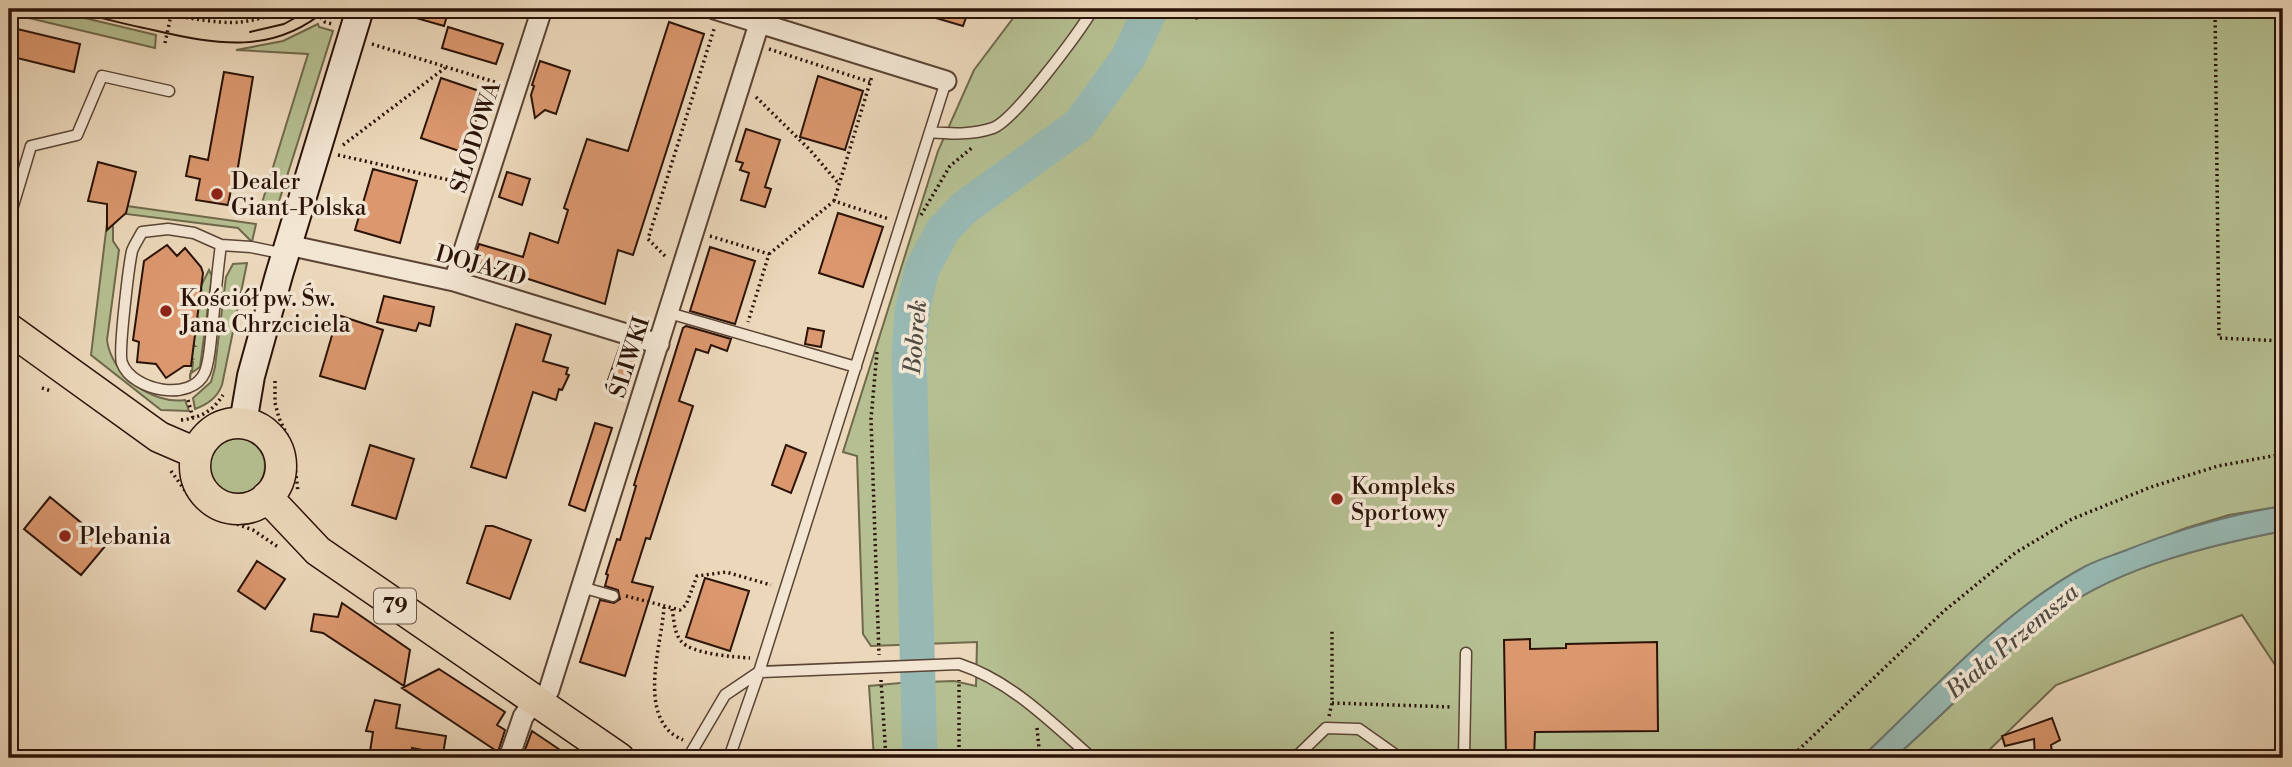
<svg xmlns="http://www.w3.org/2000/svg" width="2292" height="767" font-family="'Libre Bodoni',serif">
<rect width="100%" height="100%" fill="#ebd7ba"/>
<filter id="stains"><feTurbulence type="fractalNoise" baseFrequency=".00286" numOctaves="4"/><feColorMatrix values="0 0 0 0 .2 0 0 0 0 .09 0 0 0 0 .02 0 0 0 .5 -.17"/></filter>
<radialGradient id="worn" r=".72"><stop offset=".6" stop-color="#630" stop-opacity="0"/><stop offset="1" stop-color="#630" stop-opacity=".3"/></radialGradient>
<!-- green -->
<path fill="#b5bf91" stroke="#70694c" stroke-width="2" d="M9,9H47L156,35L155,48L12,14L9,13Z
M170,9H277C244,23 204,17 170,9Z
M1020,9H2283V506L2229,515L2186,528L2085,567L2041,594L1999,627L1861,758H927L925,682L954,681L976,686L977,642L871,646L863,634L857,456L843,452L938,151L974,70Z
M318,24L319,27L333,31L275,214L261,206L308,54L236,50L283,41Z
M127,206L256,224L252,242L238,228L126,214Z
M107,223L113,225V241L119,250L107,340C111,374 152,405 185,400L189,411L161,410L91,355Z
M247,263L222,385C217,398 208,404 195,409L193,398L211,382L215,367L226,277L233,264Z
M209,270L212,276L200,367L190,374V379L191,371H192L193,362L190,360L193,359L190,357L192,346H195L192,344L194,333L197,332L194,330L196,318H198L196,316L198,305H200L198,302L199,292H202L201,286Z
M209 466a28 28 0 1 1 56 0a28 28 0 1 1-56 0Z
M2283,531V677L2242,615L2056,685L1981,758H1894C1950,709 2001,653 2062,609C2123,566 2211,545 2283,531Z
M910,682L913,758H874L869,686Z"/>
<!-- water -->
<path fill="#98b9b3" stroke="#6c776f" stroke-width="2" d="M2283,506V531C2211,545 2123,566 2062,609C2001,653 1950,709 1894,758H1861C1929,694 2002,611 2084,567C2097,560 2111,556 2124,551C2176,530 2228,515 2283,506Z
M910,682H925L927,758H913Z"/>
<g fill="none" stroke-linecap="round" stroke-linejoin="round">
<!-- river -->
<path stroke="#98b9b3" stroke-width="35" d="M920,758L909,355L912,312L922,269L943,230L964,208L1079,125L1128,58L1151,9"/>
</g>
<!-- building -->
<path fill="#db976e" stroke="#2b1308" stroke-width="2" d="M400,9H449L444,26L399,13Z
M919,9H969L963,26L919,13Z
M669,22L704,34L633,255L618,250L605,304L473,261L479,244L523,257L530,233L558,243L568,210L564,208L587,139L628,151Z
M9,27L80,44L74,72L9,56Z
M448,27L503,44L496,64L442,48Z
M540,61L570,71L556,114L545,110L535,118L531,95L534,86L532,85Z
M224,72L253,77L236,179H233L228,205L196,200L200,179L186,176L190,156L208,160Z
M818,76L863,91L845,150L800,137Z
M441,78L485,93L465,153L421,138Z
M746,129L780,140L765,187L771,189L765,207L741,200L749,173L740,170L743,163L736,161Z
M98,162L136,172L126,213L107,230V204L88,201Z
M373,169L417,181L400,243L355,230Z
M507,172L530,179L522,205L499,197Z
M838,213L883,227L863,287L819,273Z
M167,245L177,256L185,248L201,267L203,273L191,366H184L166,378L156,364L137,362L139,342L133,340L144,261Z
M710,247L755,261L735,324L690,311Z
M384,296L434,307L430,326L419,323L416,331L377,322Z
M338,315L383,330L365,389L320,376Z
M516,324L551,335L543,361L568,368L566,374L569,375L562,390L559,389L556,400L533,392L506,478L471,467Z
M686,326L731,339L727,351L711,345L708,353L696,349L679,401L693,406L650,539L646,538L632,582L653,587L625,676L580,662L600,600L614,603L620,599L618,590L605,586L608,575L606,574L617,539L620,540L636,486L634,485L683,328Z
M808,328L824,331L821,347L805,344Z
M620,346L637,351L626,386L608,380Z
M595,423L612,428L585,511L569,505Z
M370,445L414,459L396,519L352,505Z
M786,445L806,453L791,493L772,485Z
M50,497L107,544L81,575L24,529Z
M486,526H493L531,540L510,599L467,583Z
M257,561L285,579L265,609L238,591Z
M705,578L749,591L730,651L686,637Z
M342,603L410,650L404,686L323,633L311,631L314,614L338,617Z
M1530,639V649L1566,648V644L1657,642L1658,731L1535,732L1534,758H1506L1504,640Z
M439,669L505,712L497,725L505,730L498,752L402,688Z
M375,700L400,705L396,728L446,736L443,754L412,748L411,758H369L373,732L366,731Z
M2052,718L2060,740L2051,745L2052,752L2035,757L2034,739L2005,746L2002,736Z
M532,731L572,758H522Z"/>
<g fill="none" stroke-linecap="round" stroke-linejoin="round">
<defs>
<path id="lane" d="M930,132C952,134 972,135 993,128C1014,121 1080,31 1093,9
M9,219L31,146L77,135L102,76L169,91
M221,245C217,273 215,301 212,330C210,343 210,359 205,372C192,403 132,391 122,363C118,353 129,265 132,251C134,245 139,238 142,232L168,229L194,233L221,245L251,247L285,254
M669,313L856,367
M581,587L613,596
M688,758L725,695L759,672L959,664C1011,681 1051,722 1092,758
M729,758L759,672L946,81
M1295,758L1326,728L1359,729L1400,758
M1464,758L1466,653"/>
<path id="street" d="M714,9L946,81
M288,245L454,281L659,344
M454,281L542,9
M541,705L549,690L759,24
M509,758L523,717L534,701"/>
<path id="secondary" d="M243,423L251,376L279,275L360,9"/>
<path id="primary" d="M9,329L159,437L196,453
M195 466a43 43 0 1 1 86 0a43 43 0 1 1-86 0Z
M267,497L318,551L619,758"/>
</defs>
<!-- lane casing -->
<use href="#lane" stroke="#5b4434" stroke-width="13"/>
<!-- street casing -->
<use href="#street" stroke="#5b4434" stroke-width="23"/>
<!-- secondary casing -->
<use href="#secondary" stroke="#2b1308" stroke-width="30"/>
<!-- primary casing -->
<use href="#primary" stroke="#2b1308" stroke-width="33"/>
<!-- path -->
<path stroke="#2b1308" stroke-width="3.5" stroke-dasharray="2 3.5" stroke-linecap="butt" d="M143,9C167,14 218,25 241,22C257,20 273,15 288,9
M313,9L325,22L332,24
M1170,9L1196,18L1226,9
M2215,9L2219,338L2283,341
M165,43L171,15
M372,44L498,83
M769,49L870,82
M756,97L810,150L839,184
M343,145L445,68
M338,155L467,184
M834,201L872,76
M921,215L950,166L973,147
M710,236L769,254L748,322
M769,254L834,201L889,219
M665,256L648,239L714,29
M877,352L871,419L879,655
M275,381V403L279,418L293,448L298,492
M42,388L51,391
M188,400L193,418
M181,420C200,418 212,412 223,395
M171,471L194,503L206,513L253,530L278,547
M626,596L680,610L686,605L697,576L726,572L771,585
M664,607C662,642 641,702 669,731C673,735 679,738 683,740
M672,609C674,619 674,633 681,641C691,654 734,657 750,658
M881,680L886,758
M1332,703L1453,707
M1329,716L1332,703V629
M1037,728L1040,758
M642,752L651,758
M959,758V680
M1790,758L1944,611L2015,553L2072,519L2151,487L2218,466L2283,454"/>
<!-- lane -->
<use href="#lane" stroke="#f2e5d2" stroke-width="10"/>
<!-- street -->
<use href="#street" stroke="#f2e5d2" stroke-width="19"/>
<!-- secondary -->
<use href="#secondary" stroke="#f2e5d2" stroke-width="26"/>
<!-- primary -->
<use href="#primary" stroke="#ebd7ba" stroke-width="30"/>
<!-- tram -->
<path stroke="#2b1308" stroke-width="2" d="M64,9C94,16 124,24 153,30C217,45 274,55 327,9
M250,32L284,24L311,9"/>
</g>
<!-- markers -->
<g fill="#8f2418" stroke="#f2e5d2" stroke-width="2.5">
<circle cx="217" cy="194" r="7"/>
<circle cx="166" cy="311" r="7"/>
<circle cx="1337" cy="499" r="7"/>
<circle cx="65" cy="536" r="7"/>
</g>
<g text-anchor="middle" stroke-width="7" stroke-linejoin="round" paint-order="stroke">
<!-- shield labels -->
<rect fill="#f2e5d2" stroke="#675245" stroke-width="2" x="374" y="588.5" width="42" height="35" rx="5"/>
<g font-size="21" font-weight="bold" fill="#2b1308">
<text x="395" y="613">79</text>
</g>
<!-- street labels -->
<g font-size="23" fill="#2b1308" stroke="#f2e5d2">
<text transform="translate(475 137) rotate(-72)" y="8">SŁODOWA</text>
<text transform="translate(481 265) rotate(16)" y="8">DOJAZD</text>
<text transform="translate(629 357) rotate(-72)" y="8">ŚLIWKI</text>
</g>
<!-- poi labels -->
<g font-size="23" fill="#2b1308" stroke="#f2e5d2" text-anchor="start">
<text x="231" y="189">Dealer<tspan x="231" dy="26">Giant-Polska</tspan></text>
<text x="180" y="306">Kościół pw. Św.<tspan x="180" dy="26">Jana Chrzciciela</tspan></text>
<text x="1351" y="494">Kompleks<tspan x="1351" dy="26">Sportowy</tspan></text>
<text x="79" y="544">Plebania</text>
</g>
<!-- water labels -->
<g font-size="24" font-style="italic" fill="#514d44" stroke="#f2e5d2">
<text transform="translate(915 337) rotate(-85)" y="8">Bobrek</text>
<text transform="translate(2012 641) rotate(-40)" y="8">Biała Przemsza</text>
</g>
</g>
<!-- margin -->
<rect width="2292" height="767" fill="none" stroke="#ebd7ba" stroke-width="35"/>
<rect x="10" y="10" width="2271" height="746" fill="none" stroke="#2b1308" stroke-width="3.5"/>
<rect x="18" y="18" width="2257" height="732" fill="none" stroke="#2b1308" stroke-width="2"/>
<rect width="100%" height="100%" filter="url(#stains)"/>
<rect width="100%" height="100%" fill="url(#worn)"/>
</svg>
